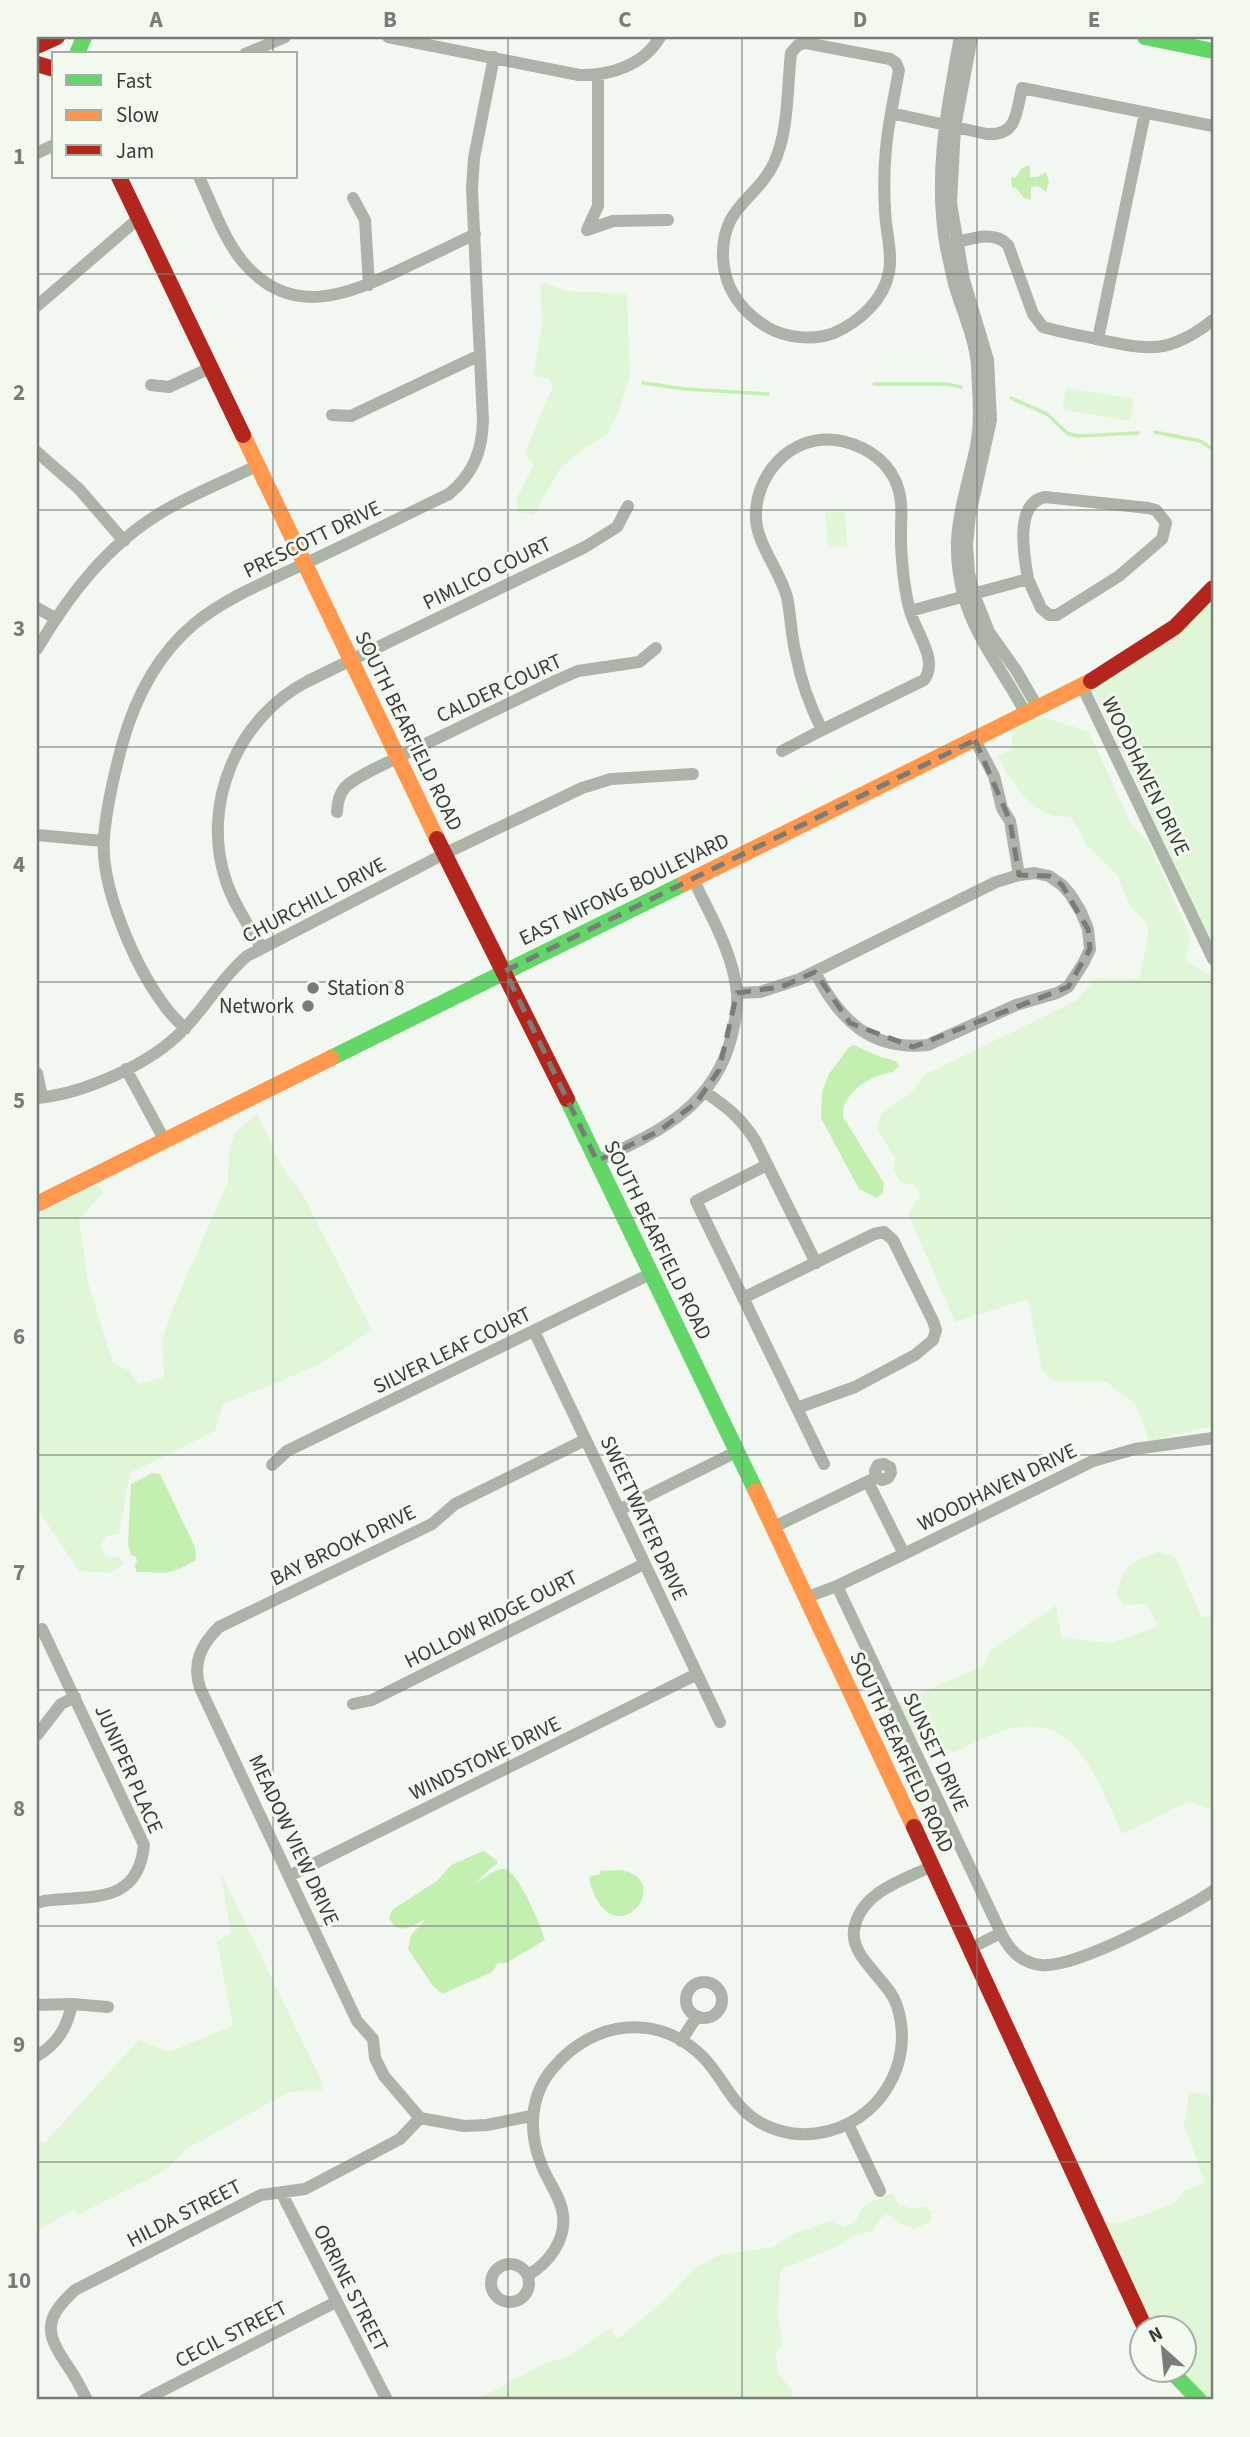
<svg xmlns="http://www.w3.org/2000/svg" width="1250" height="2437" font-family="'Source Sans 3',sans-serif">
<rect width="100%" height="100%" fill="#f3f7f1"/>
<!-- green -->
<path fill="#e0f6d7" d="M540,282L568,291L627,294L630,376L618,413L608,434L583,449L559,470L534,515L518,512L516,500L534,464L525,453L553,386L550,379L533,376L542,326Z
M1066,388L1134,399L1130,421L1062,409Z
M845,511L847,546L828,547L825,513Z
M1213,599V946L1096,697L1094,688Z
M1041,716L1089,732L1131,824L1149,843L1191,938L1185,961L1209,974L1213,980V1426L1149,1441L1135,1403L1106,1382L1054,1381L1042,1371L1028,1299L955,1322L908,1213L921,1195L912,1184L901,1183L894,1171L895,1159L876,1127L882,1113L910,1094L926,1074L1076,1001L1096,978L1139,979L1149,931L1144,921L1130,906L1118,876L1086,844L1071,817C1032,819 1014,786 997,756L1013,750L1012,738L1016,726Z
M257,1113L282,1167L303,1195L372,1330L319,1365L223,1404L215,1431L130,1473L119,1534L106,1536L101,1546L106,1556L120,1557L124,1564L110,1573L79,1571L37,1508V1214L97,1184L104,1192L79,1219L88,1283L113,1363L128,1370L139,1384L164,1377L162,1340L174,1305L228,1182L229,1148L235,1133Z
M1158,1552L1176,1558L1201,1617H1213V1810L1189,1801L1122,1834C1099,1786 1081,1715 1014,1728C994,1731 973,1744 954,1752L915,1738L898,1703L983,1666L991,1650L1056,1605L1061,1637L1112,1643L1158,1626L1147,1604L1124,1605L1117,1595C1123,1565 1131,1561 1158,1552Z
M220,1871L321,2080L323,2090L289,2092L186,2149L166,2170L78,2215L75,2209L37,2231V2141L45,2142L139,2040L170,2052L233,2025L217,1942L231,1933Z
M1189,2092L1208,2094L1213,2114V2400C1198,2398 1187,2382 1178,2371L1184,2370V2328H1153L1102,2222L1122,2223L1174,2203L1183,2191L1205,2182L1184,2126Z
M893,2193L899,2205L913,2209L924,2206L932,2211L930,2222L913,2229L899,2223L888,2214L880,2218L873,2231L855,2235L844,2243L783,2269L780,2274L778,2317L783,2344L776,2354L778,2372L792,2392L793,2400H476L544,2364L570,2356L610,2328L618,2339L668,2297L694,2269L719,2255L774,2247L791,2235L832,2220L843,2228L855,2222L864,2205Z"/>
<!-- water -->
<path fill="#c3efb1" d="M1030,165V177H1037L1046,172L1049,182L1046,192L1038,186L1031,187V200L1024,198L1015,187L1012,188L1011,177L1015,178L1022,168Z
M854,1045L878,1056L896,1061L899,1066L893,1072C872,1074 840,1094 843,1117L884,1183L883,1193L877,1198L859,1189L821,1118L822,1092L829,1074L849,1047Z
M152,1473L160,1474L195,1547L196,1560C166,1577 167,1572 136,1572L135,1564L137,1561L136,1557L131,1555L128,1544L131,1484Z
M483,1851L497,1860V1863L474,1884C482,1880 495,1868 504,1869C518,1870 541,1926 545,1940L506,1963H498L492,1972L442,1994L433,1986L408,1949L411,1935L426,1919C411,1926 399,1937 389,1918L392,1910L438,1880L451,1865Z
M621,1870C679,1881 610,1962 589,1879L591,1876L600,1874L599,1871Z"/>
<g fill="none" stroke-linecap="round" stroke-linejoin="round">
<!-- stream -->
<path stroke="#c3efb1" stroke-width="3.5" d="M643,383L685,389L768,394
M874,384H946L961,387
M1011,398L1047,414L1067,433L1078,436L1138,433
M1155,432L1200,441L1213,449"/>
<!-- street -->
<path stroke="#acb3a8" stroke-width="12" d="M388,37L579,75C610,76 644,65 660,37
M960,37C947,107 933,176 946,248C949,260 951,272 954,284C962,311 975,338 977,366C978,392 981,420 976,446C964,503 947,537 964,597C976,640 1006,675 1026,714
M972,37L955,127L951,203L964,280L988,360L991,420L970,515L967,545L969,573L974,594L989,632L1016,670L1038,708
M245,54L285,37
M891,113C885,145 883,177 885,209C885,229 893,252 889,272C884,300 859,322 834,333C814,341 785,338 767,327C742,312 725,289 723,259C721,205 756,201 774,163C789,131 787,88 791,53L798,45L806,43L890,59L896,63L899,70L891,113L987,134C1018,136 1016,112 1022,88L1213,126
M37,153L54,145
M199,177C212,204 223,238 243,262C291,319 347,295 402,269C427,257 451,246 475,234
M353,198L365,220L369,285
M587,230L598,206V75
M587,230L613,221L668,220
M949,244C969,240 993,229 1008,245L1033,314L1043,327C1060,332 1078,335 1096,339C1148,350 1169,355 1213,320
M37,306L139,218
M1098,339L1145,113
M151,385L169,387L210,368
M332,415L351,416L480,355
M37,452L79,489L124,541
M37,608L55,618
M910,611C916,633 939,660 924,680L822,730C810,706 801,682 796,655C791,636 791,616 787,597C780,571 757,544 756,519C754,475 791,434 836,440C861,444 884,457 895,480C905,502 900,520 901,543C902,566 904,589 910,611L1028,579L1041,608L1049,615H1057L1119,576L1162,539L1166,523L1156,510L1148,508L1045,497C1014,503 1024,556 1028,579
M37,649C69,595 107,545 162,512C192,494 226,481 258,465
M1082,686L1213,959
M975,740L994,776L1002,808L1010,821L1019,875
M782,751L822,730
M337,812C338,785 351,782 372,770L555,681L578,671L639,662L656,648
M37,835L103,841
M261,947C249,926 234,905 226,881C200,804 238,717 308,681L585,547L617,527L628,506
M737,993L760,992L800,979L996,882L1019,875L1035,873L1049,876L1062,885L1070,894L1081,912L1088,929L1090,949L1084,962L1068,987L1057,993L1016,1005L928,1045C870,1051 839,1019 815,972
M185,1029C178,1021 170,1014 164,1005C135,966 100,887 104,838C106,807 114,775 122,745C135,698 157,655 194,624C227,597 268,581 306,563C354,541 401,517 449,494C473,474 482,452 483,421L472,189L474,158L494,57
M126,1069L165,1141
M37,1073L42,1097
M705,1092C727,1107 740,1117 755,1140L816,1263
M37,1098C83,1094 151,1064 183,1030C206,1007 222,977 247,956L444,854L582,788L611,779L693,774
M597,1161C658,1132 714,1108 732,1035C735,1022 738,1007 737,993C733,952 710,915 693,879
M767,1165L696,1201L824,1464
M743,1298L874,1234L884,1232L893,1240L933,1321L936,1330L933,1340L915,1355L855,1387L797,1408
M534,1331L720,1722
M272,1465L287,1451L652,1273
M868,1482L904,1554
M619,1510L736,1452
M772,1528L877,1477L882,1480L888,1478L891,1473L890,1467L884,1464L878,1465L875,1471L877,1477
M837,1586L1001,1933C1009,1950 1021,1963 1041,1965C1075,1969 1183,1911 1213,1891
M805,1598L837,1586L904,1554L1093,1461L1135,1449L1213,1438
M353,1704L372,1700L644,1564
M37,1735L61,1704L75,1697
M289,1876L697,1674
M37,1903L44,1901C92,1895 138,1905 144,1845L42,1629
M969,1949L1001,1933
M686 2000a18 18 0 1 1 36 0a18 18 0 1 1-36 0Z
M37,2005L72,2004L108,2007
M681,2041L697,2016
M37,2056C58,2043 67,2028 72,2004
M531,2116L487,2125L464,2126L420,2118L384,2076L375,2058L373,2039L357,2021L200,1688C192,1663 201,1645 219,1627L432,1524L455,1504L585,1440
M848,2124L880,2191
M281,2192L387,2400
M491 2283a19 19 0 1 1 38 0a19 19 0 1 1-38 0Z
M528,2275C549,2263 566,2240 563,2215C561,2197 548,2182 542,2166C528,2133 529,2095 554,2067C594,2020 658,2012 703,2057C717,2071 726,2090 738,2104C757,2127 789,2138 819,2133C878,2124 916,2064 897,2006C888,1979 850,1958 854,1930C860,1892 902,1881 932,1866
M87,2400C82,2390 77,2380 71,2371C47,2336 40,2322 75,2290L261,2195L305,2189L400,2139L420,2118
M144,2400L336,2302"/>
<!-- fast -->
<path stroke="#63d668" stroke-width="16" d="M1145,37L1213,51
M77,54L84,37
M331,1058L685,883
M567,1099L756,1491
M1170,2370L1199,2400"/>
<!-- slow -->
<path stroke="#ff974d" stroke-width="16" d="M243,435L437,839
M685,883L1091,681
M37,1204L331,1058
M756,1491L914,1827"/>
<!-- jam -->
<path stroke="#b3261e" stroke-width="16" d="M37,46L57,37
M37,64L54,69
M119,177L243,435
M1091,681L1175,627L1213,588
M437,839L567,1099
M914,1827L1145,2328"/>
</g>
<!-- marked area -->
<path fill="none" stroke="#797d78" stroke-width="5" stroke-dasharray="14 9" stroke-linejoin="round" d="M975,740L1010,821L1019,875L1049,876L1062,885L1088,929L1090,949L1068,987L913,1047L850,1023L815,972L781,987L737,993L719,1070L696,1103L659,1131L597,1161L505,971Z"/>
<!-- grid -->
<path fill="none" stroke="#797d78" stroke-width="2" stroke-opacity="0.55" d="M273,37V54M508,37V2400M742,37V2400M977,37V2400M273,177V2400M37,274H1213M37,510H1213M37,747H1213M37,982H1213M37,1218H1213M37,1455H1213M37,1690H1213M37,1926H1213M37,2162H1213"/>
<!-- markers -->
<g fill="#797d78" stroke="#f2f9ef" stroke-width="2.5">
<circle cx="313" cy="988" r="7"/>
<circle cx="308" cy="1006" r="7"/>
</g>
<g text-anchor="middle" stroke-width="6" stroke-linejoin="round" paint-order="stroke">
<!-- street labels -->
<g font-size="21" fill="#383b37" stroke="#f2f9ef">
<text transform="translate(312 539) rotate(-26)" y="7">PRESCOTT DRIVE</text>
<text transform="translate(487 573) rotate(-26)" y="7">PIMLICO COURT</text>
<text transform="translate(499 688) rotate(-25)" y="7">CALDER COURT</text>
<text transform="translate(409 731) rotate(64)" y="7">SOUTH BEARFIELD ROAD</text>
<text transform="translate(1146 776) rotate(64)" y="7">WOODHAVEN DRIVE</text>
<text transform="translate(624 889) rotate(-26)" y="7">EAST NIFONG BOULEVARD</text>
<text transform="translate(314 900) rotate(-28)" y="7">CHURCHILL DRIVE</text>
<text transform="translate(658 1240) rotate(64)" y="7">SOUTH BEARFIELD ROAD</text>
<text transform="translate(452 1350) rotate(-26)" y="7">SILVER LEAF COURT</text>
<text transform="translate(997 1487) rotate(-26)" y="7">WOODHAVEN DRIVE</text>
<text transform="translate(644 1518) rotate(65)" y="7">SWEETWATER DRIVE</text>
<text transform="translate(343 1545) rotate(-26)" y="7">BAY BROOK DRIVE</text>
<text transform="translate(491 1619) rotate(-27)" y="7">HOLLOW RIDGE OURT</text>
<text transform="translate(902 1752) rotate(65)" y="7">SOUTH BEARFIELD ROAD</text>
<text transform="translate(936 1752) rotate(65)" y="7">SUNSET DRIVE</text>
<text transform="translate(485 1758) rotate(-26)" y="7">WINDSTONE DRIVE</text>
<text transform="translate(129 1769) rotate(66)" y="7">JUNIPER PLACE</text>
<text transform="translate(294 1840) rotate(65)" y="7">MEADOW VIEW DRIVE</text>
<text transform="translate(184 2213) rotate(-27)" y="7">HILDA STREET</text>
<text transform="translate(351 2288) rotate(63)" y="7">ORRINE STREET</text>
<text transform="translate(231 2334) rotate(-27)" y="7">CECIL STREET</text>
</g>
<!-- poi labels -->
<g font-size="21" fill="#383b37" stroke="#f2f9ef" text-anchor="start">
<text x="327" y="995">Station 8</text>
<text x="294" y="1013" text-anchor="end">Network</text>
</g>
</g>
<!-- border -->
<rect width="1250" height="2437" fill="none" stroke="#f2f9ef" stroke-width="77"/>
<!-- legend -->
<rect x="52" y="52" width="245" height="126" fill="#f2f9ef" stroke="#a8ada5" stroke-width="2"/>
<rect x="66" y="75" width="35" height="10" fill="#63d668" stroke="#a8ada5" stroke-width="2"/>
<text x="116" y="88" font-size="21" fill="#383b37">Fast</text>
<rect x="66" y="110" width="35" height="10" fill="#ff974d" stroke="#a8ada5" stroke-width="2"/>
<text x="116" y="122" font-size="21" fill="#383b37">Slow</text>
<rect x="66" y="145" width="35" height="10" fill="#b3261e" stroke="#a8ada5" stroke-width="2"/>
<text x="116" y="158" font-size="21" fill="#383b37">Jam</text>
<!-- north arrow -->
<g transform="translate(1163 2349) rotate(333)"><circle r="33" fill="#f2f9ef" stroke="#a8ada5" stroke-width="2"/>
<path d="M0-5L12 26L0 18L-12 26Z" fill="#797d78"/>
<text y="-10" font-size="19" font-weight="bold" text-anchor="middle" fill="#383b37">N</text>
</g>
<rect x="38" y="38" width="1174" height="2360" fill="none" stroke="#797d78" stroke-width="2.5"/>
<g font-size="23" text-anchor="middle" font-weight="bold" fill="#797d78">
<text x="156" y="27">A</text>
<text x="390" y="27">B</text>
<text x="625" y="27">C</text>
<text x="860" y="27">D</text>
<text x="1094" y="27">E</text>
<text x="19" y="164">1</text>
<text x="19" y="400">2</text>
<text x="19" y="636">3</text>
<text x="19" y="872">4</text>
<text x="19" y="1108">5</text>
<text x="19" y="1344">6</text>
<text x="19" y="1580">7</text>
<text x="19" y="1816">8</text>
<text x="19" y="2052">9</text>
<text x="19" y="2288">10</text>
</g>
</svg>
